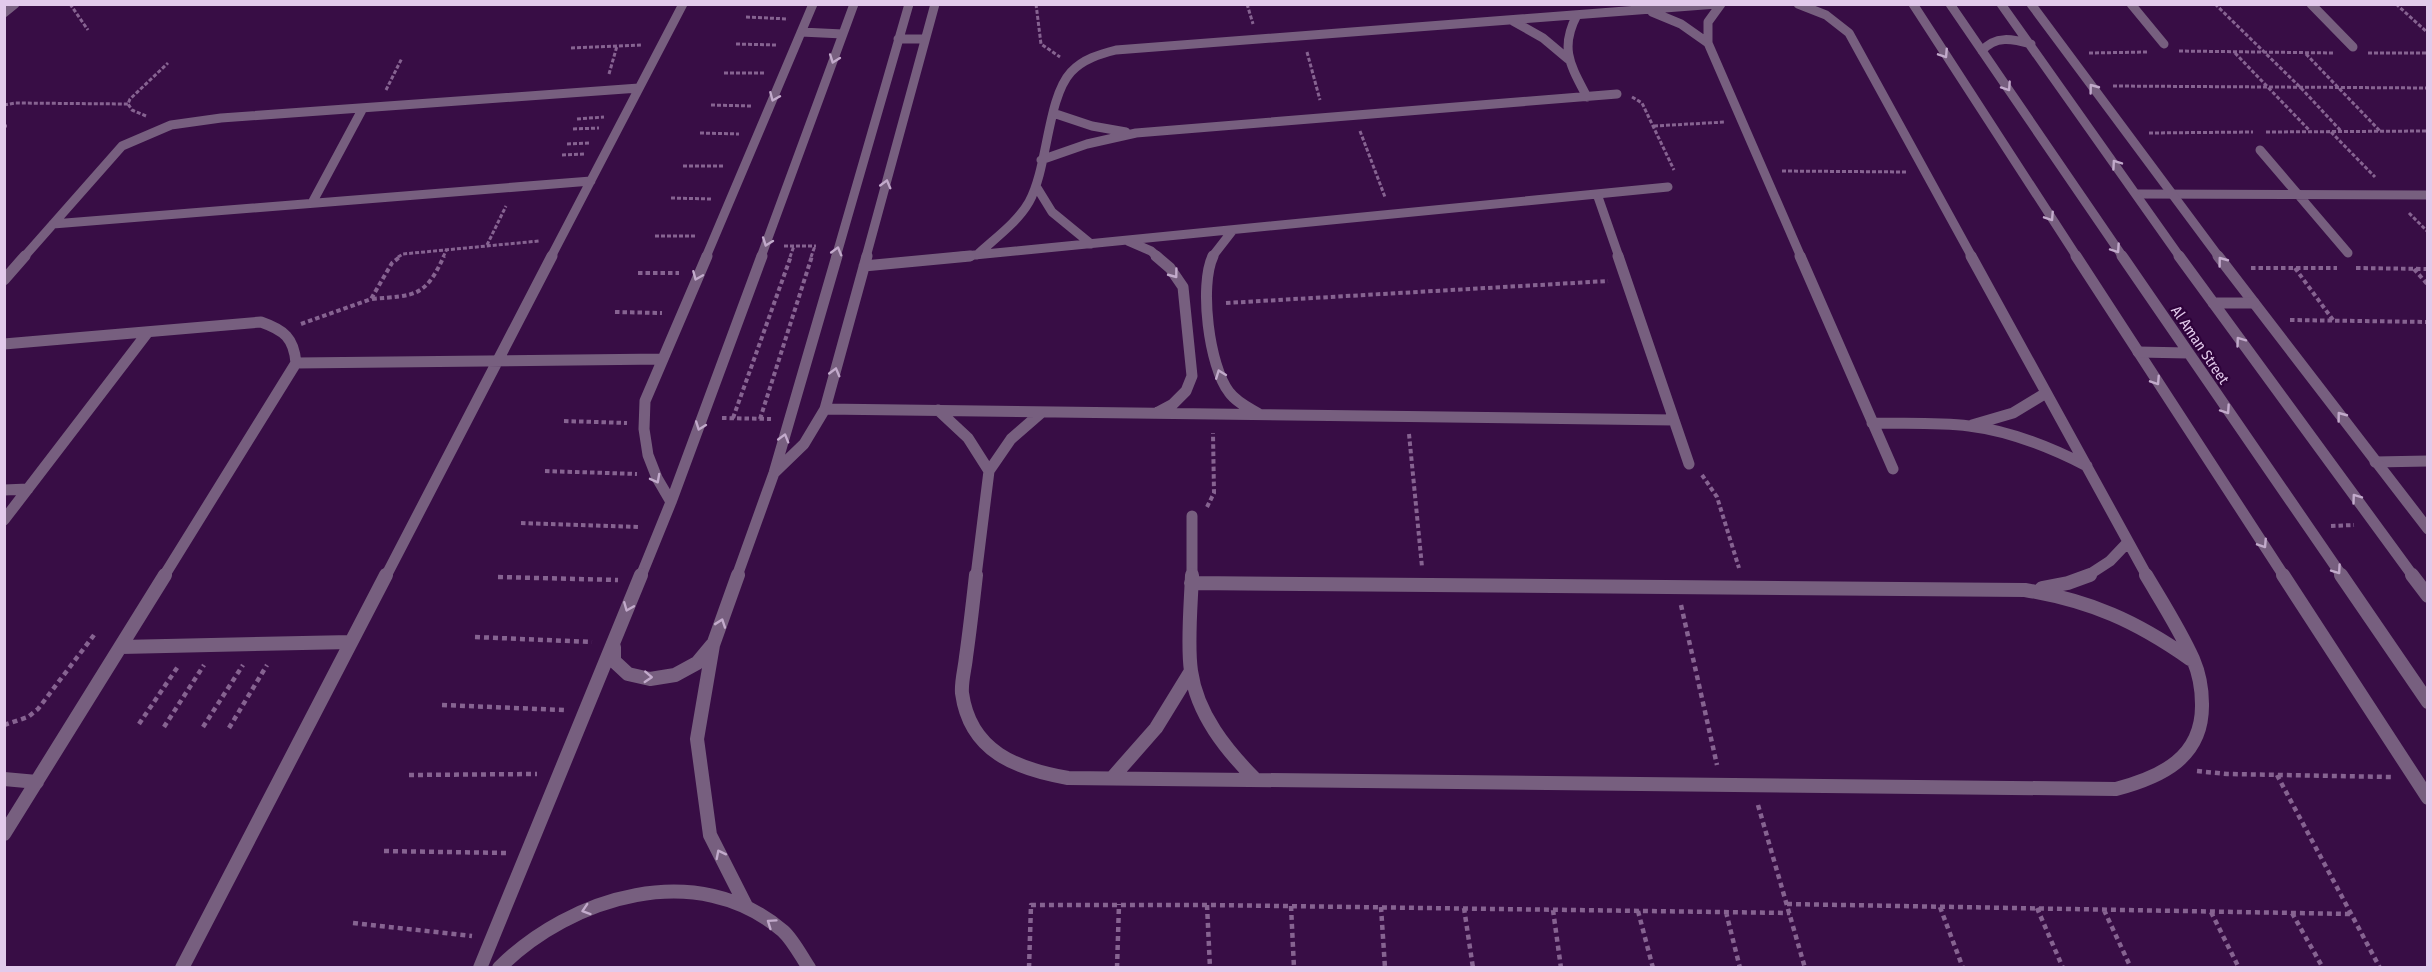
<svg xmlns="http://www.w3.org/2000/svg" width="2432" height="972" font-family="'Fira Sans Condensed',sans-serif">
<rect width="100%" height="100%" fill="#380d45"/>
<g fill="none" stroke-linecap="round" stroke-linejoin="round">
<!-- path-far2 -->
<path stroke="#866391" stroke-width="3" stroke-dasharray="4 2" stroke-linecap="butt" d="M70,4L88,30
M1036,4L1041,44L1060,57
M1247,4L1253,24
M2215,4L2301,88L2341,131
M2396,4L2428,33
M746,17L788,19
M736,44L777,45
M571,48L642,45
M2179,51L2334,53
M1307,52L1320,100
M2089,53L2148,52
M2235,53L2311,132
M2368,53H2428
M2306,54L2380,131
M724,73H765
M609,74L617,46
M2113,86L2428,88
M386,90L402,58
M1632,97L1642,103L1674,170
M4,105L15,103L128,104
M711,105L752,106
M146,116L132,110L128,104L130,99L168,63
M577,119L604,117
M4,126H7
M1654,126L1725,122
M573,129L599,128
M1360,131L1385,197
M2266,132L2428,131
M2331,132L2375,177
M700,133L739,134
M2149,133L2253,132
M567,144L590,143
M562,155L586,154
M683,166H725
M1782,171L1907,172
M671,198L712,199
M2409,213L2428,232
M655,236H696
M487,245L506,206
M784,246H816
M398,257L403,254L539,241
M443,257L447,249
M790,257L794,246
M811,257L815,246"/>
<!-- path-far1 -->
<path stroke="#866391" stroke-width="4" stroke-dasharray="4.5 3" stroke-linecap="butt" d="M2251,268H2337
M2295,268L2333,320
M2356,268L2428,269
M2414,269L2428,285
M638,273H679
M372,299C415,295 425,298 444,256
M1226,303L1608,281
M615,312L662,313
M2290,320L2428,322
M301,324L371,299L392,263L401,256
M722,418L771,419
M733,418L791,256
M760,419L812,256
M564,421L627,423
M1409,434L1422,567
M545,471L637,474
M1702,475L1717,497L1739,568
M1207,507L1214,493L1213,433
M521,523L640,527
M2331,526L2354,525"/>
<!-- path -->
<path stroke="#866391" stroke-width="4.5" stroke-dasharray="5 4" stroke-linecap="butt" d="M498,577L618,580
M1681,605L1717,765
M475,637L592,642
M442,705L564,710
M139,724L179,665
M4,725L28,717L38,709L94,635
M164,727L204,665
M203,727L243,665
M229,728L267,665
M2197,771L2227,774L2391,777
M409,775L537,774
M2277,775L2380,968
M1758,805L1805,968
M384,851L506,853
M1787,904L2351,914
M1207,905L1210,968
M1291,906L1294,968
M1381,907L1385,968
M1940,907L1963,968
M1464,908L1473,968
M2037,908L2063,968
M1553,910L1561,968
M2104,910L2131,968
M1638,911L1653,968
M1726,912L1740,968
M2211,912L2239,968
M2292,913L2323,968
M353,923L472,936
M1029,968L1031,905H1207L1790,913
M1117,968L1119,904"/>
<!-- service-far1 -->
<path stroke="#775f7f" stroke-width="9" d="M2131,4L2164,44
M2311,4L2353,47
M2260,150L2348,253
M2138,194L2428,195"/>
<!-- service -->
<path stroke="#775f7f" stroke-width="11" d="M2375,462L2428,461"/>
<!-- minor-far2 -->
<path stroke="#775f7f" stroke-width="9" d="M1721,4L1708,22V43L1801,257
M1798,4L1826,15L1849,33L1972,257
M1913,4L2077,257
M2031,4L2219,257
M1652,12L1681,24L1708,43
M4,13L15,4
M1577,15C1559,49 1571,66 1587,97
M1513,21L1543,38L1568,59
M801,32L843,34
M898,39H925
M1053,113L1092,126L1126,132
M1041,160L1087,144L1136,133L1617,94
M1036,186L1052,212L1091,244
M1597,194L1619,257
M312,203L363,108
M53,224L591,181
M1128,241L1151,251L1158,257
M977,255C994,239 1017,223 1029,202C1048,168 1047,98 1071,72C1083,59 1100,54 1116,50L1717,4
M24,257L122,146L171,125L221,118L639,88
M551,257L683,4
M706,257L813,4
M761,257L854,4
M836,257L909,4
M866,257L935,4
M954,257L1668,187
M1212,257L1233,230"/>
<!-- minor-far1 -->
<path stroke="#775f7f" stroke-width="11" d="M1156,256L1170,268L1183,287L1192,376L1186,391L1173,404L1158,412
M1213,256C1199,285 1209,366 1229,392C1236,402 1249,408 1259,414
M1618,256L1689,464
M1800,256L1893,469
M1971,256L2147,576
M2076,256L2284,576
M2218,256L2428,529
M864,266L970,256
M4,280L25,256
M4,344L261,322C284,330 294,338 296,363L164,576
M296,363L663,359
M825,409L1674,420
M938,410L968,438L989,471
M1872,423C1904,424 1937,422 1969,426C2011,431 2050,447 2087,466
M1972,425L2013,413L2046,393
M774,473L804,444L825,409L867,256
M4,490L28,489
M671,502L657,478L648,455L644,429L645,401L707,256
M4,520L148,332
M386,576L552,256
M641,576L671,502L762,256
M737,576L774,473L837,256
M976,576L989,471L1011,439L1042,412
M1192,576V516
M2087,576L2110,561L2128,542"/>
<!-- minor -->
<path stroke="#775f7f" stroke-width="14" d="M738,575L713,645L697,739L710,835L746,906
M976,575C973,602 970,629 966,657C965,668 961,682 962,693C970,752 1017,769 1068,778L2116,789C2161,777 2203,758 2202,704C2202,689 2199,673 2193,659C2180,630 2162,602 2146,575
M1192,575C1191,603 1187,644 1191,671C1197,714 1226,750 1256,780
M2283,575L2428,798
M1191,583L2025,590C2091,601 2136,621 2190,659
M2042,588L2068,583L2090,575
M121,647L351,642
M614,647V661L628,674L650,679L675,675L697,663L712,645
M1112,778L1156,728L1191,671
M4,779L37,782
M4,834L165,575
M182,968L386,575
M480,968L641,575
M499,968C571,896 698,858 783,931C793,940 801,956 809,968"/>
<!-- tertiary-far2 -->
<path stroke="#775f7f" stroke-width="9" d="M1950,4L2123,257
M2001,4L2180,257
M1982,51C1995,35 2013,39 2031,44"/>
<!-- tertiary-far1 -->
<path stroke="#775f7f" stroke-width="11" d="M2122,256L2342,576
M2179,256L2413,576
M2213,303H2254
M2138,352L2188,353"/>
<!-- tertiary -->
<path stroke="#775f7f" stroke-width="14" d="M2341,575L2428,702
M2412,575L2428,596"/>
</g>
<!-- one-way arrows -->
<defs><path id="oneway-chevron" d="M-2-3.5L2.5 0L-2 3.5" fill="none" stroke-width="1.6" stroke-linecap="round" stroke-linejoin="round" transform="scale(1.5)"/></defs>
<g stroke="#c2aacb">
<use href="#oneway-chevron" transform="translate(1944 54) rotate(57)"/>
<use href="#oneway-chevron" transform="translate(834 59) rotate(110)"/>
<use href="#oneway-chevron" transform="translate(2007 87) rotate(56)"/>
<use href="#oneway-chevron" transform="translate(2093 88) rotate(-127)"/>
<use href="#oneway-chevron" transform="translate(774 97) rotate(113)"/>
<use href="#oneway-chevron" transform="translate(2116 164) rotate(-125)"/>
<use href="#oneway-chevron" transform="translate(886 184) rotate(-75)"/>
<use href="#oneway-chevron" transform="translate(2050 217) rotate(57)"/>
<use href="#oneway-chevron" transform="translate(767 242) rotate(110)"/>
<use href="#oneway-chevron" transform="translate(2116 249) rotate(56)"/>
<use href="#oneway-chevron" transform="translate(837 251) rotate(-74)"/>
<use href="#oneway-chevron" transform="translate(2222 261) rotate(-127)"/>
<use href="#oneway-chevron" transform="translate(1174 274) rotate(53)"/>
<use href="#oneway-chevron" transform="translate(697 276) rotate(113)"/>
<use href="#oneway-chevron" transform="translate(2240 341) rotate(-126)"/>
<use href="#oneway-chevron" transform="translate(835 372) rotate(-75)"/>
<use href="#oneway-chevron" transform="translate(1220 374) rotate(-111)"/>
<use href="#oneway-chevron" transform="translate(2156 381) rotate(57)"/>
<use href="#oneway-chevron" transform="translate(2226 410) rotate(56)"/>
<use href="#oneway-chevron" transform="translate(2341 416) rotate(-127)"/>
<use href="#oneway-chevron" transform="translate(700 426) rotate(110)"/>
<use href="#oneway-chevron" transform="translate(784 438) rotate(-74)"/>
<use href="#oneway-chevron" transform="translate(656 479) rotate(62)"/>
<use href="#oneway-chevron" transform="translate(2356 498) rotate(-126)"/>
<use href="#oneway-chevron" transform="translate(2263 544) rotate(57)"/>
<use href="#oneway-chevron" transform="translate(2337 570) rotate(55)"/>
<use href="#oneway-chevron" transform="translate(628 607) rotate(112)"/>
<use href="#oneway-chevron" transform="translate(721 623) rotate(-71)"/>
<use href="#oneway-chevron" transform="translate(648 677) rotate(3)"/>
<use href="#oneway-chevron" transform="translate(720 854) rotate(-117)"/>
<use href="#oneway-chevron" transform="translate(586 910) rotate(162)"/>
<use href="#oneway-chevron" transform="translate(771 923) rotate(-145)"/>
</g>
<g text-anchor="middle" stroke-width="4.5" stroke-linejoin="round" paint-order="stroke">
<!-- street labels -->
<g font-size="15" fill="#e2caeb" stroke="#2e023a">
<text transform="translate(2200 345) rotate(56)" y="5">Al Aman Street</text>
</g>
</g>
<!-- border -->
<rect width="2432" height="972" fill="none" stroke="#e2caeb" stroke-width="12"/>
</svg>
